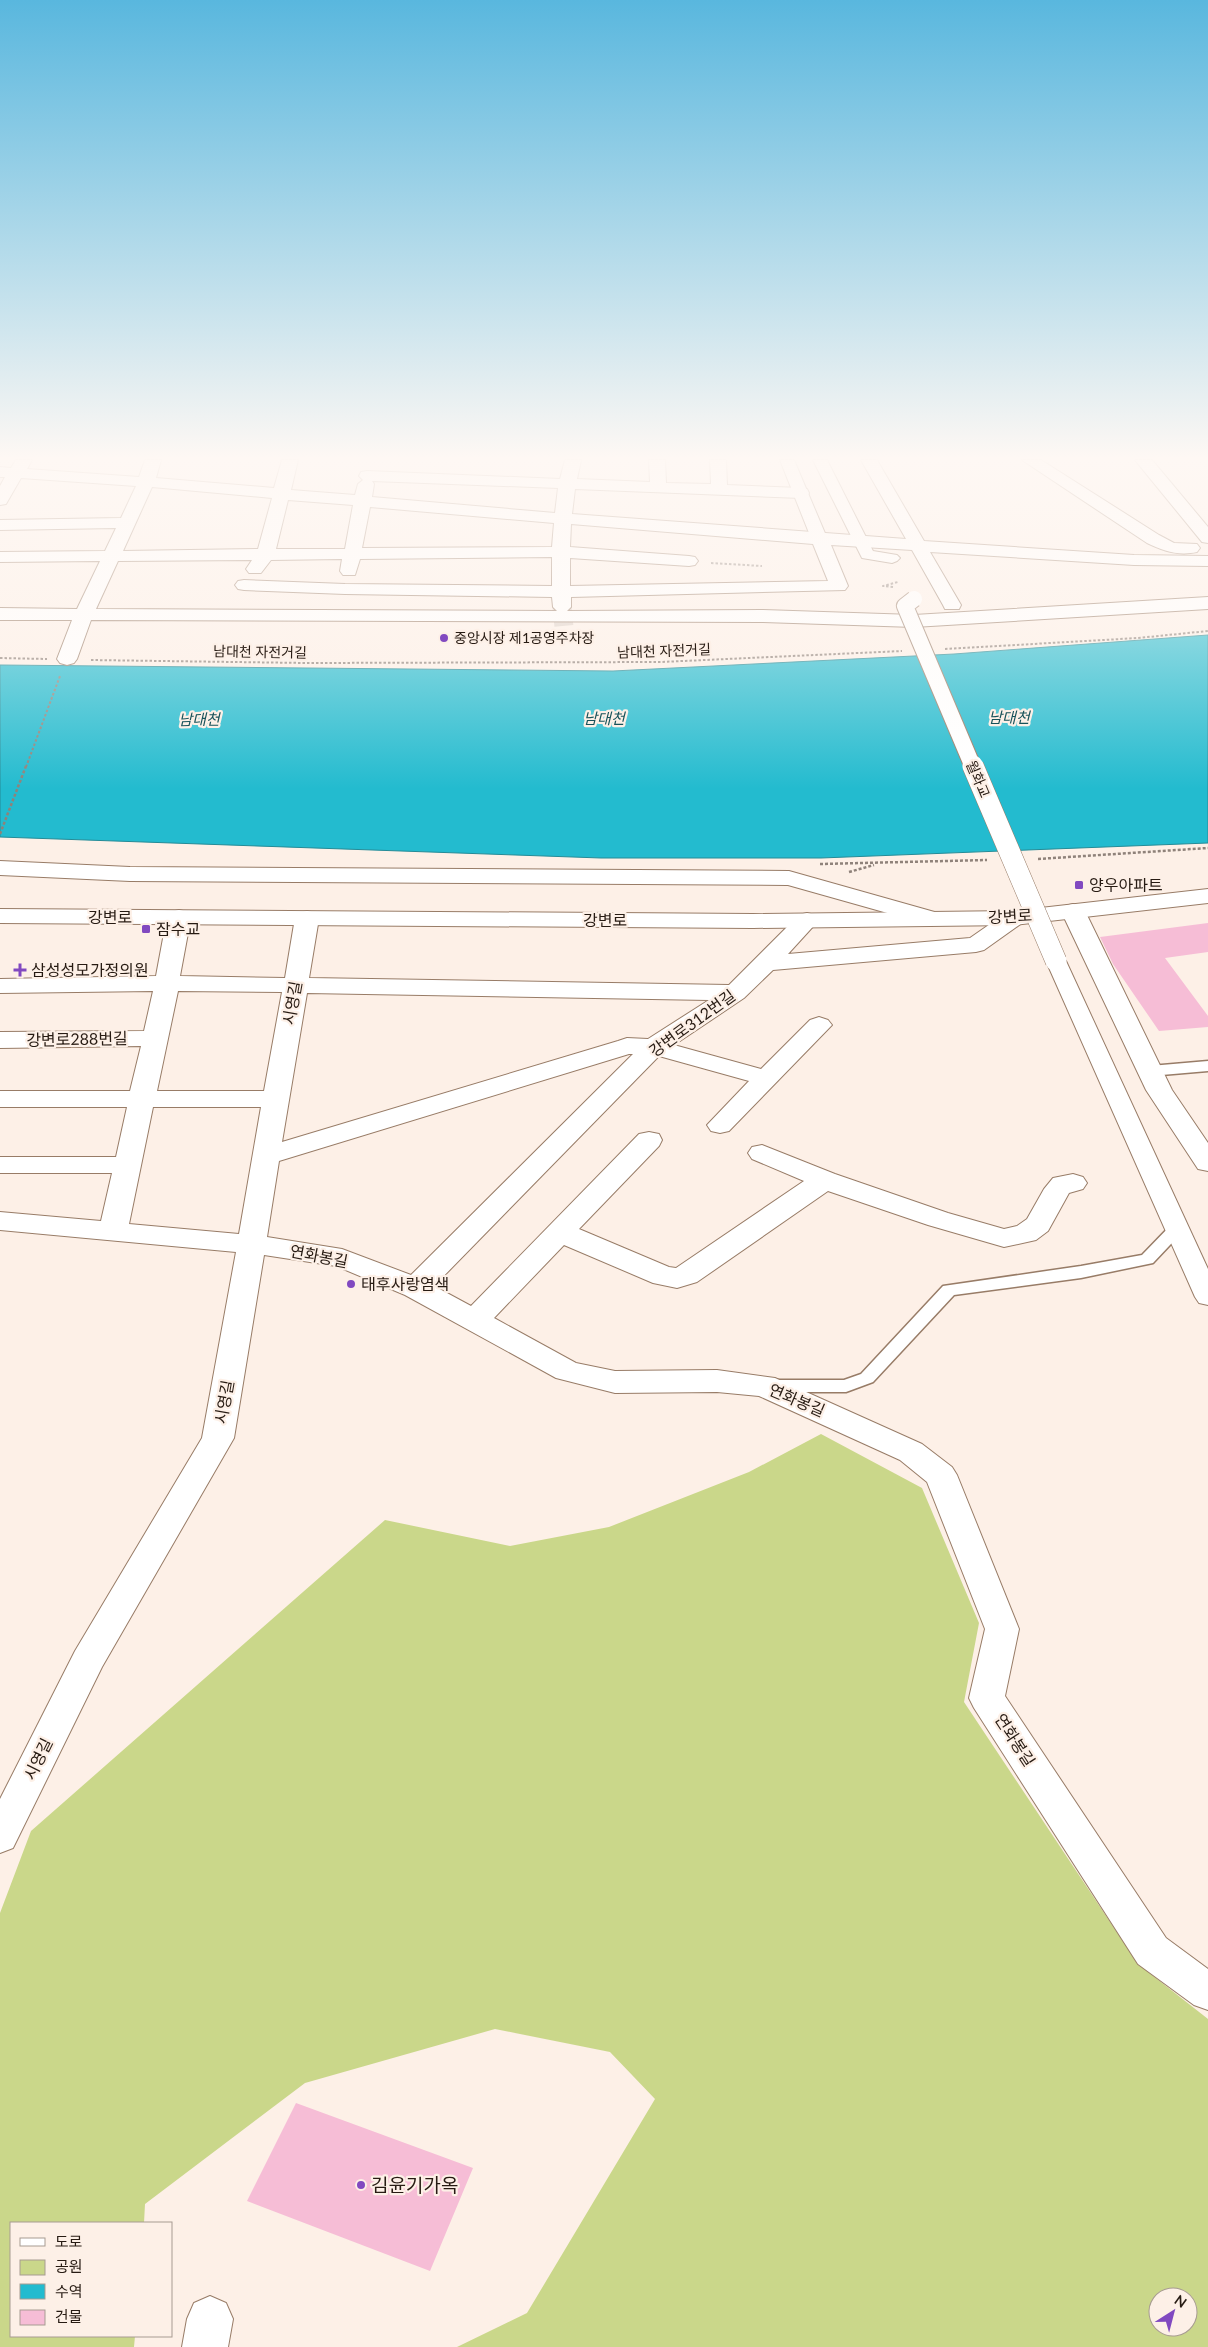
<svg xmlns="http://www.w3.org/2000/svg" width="1208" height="2347" font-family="Lato,'Noto Sans KR',sans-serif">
<rect width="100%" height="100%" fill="#fdf0e7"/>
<!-- green -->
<path fill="#cad78a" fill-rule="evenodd" d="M821,1434L922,1488L979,1623L964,1702L1138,1964L1208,2019V2347H457L527,2313L655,2099L610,2052L495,2029L305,2083L145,2204L144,2223H11V2336H135L134,2347H0V1913L31,1831L385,1520L510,1546L609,1527L749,1472ZM1158,2297H1188V2327H1158Z"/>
<!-- water -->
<path fill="#23bbcf" stroke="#248b97" d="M1208,635V843L821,858H601L0,837V665L613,671L954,654Z"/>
<!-- building -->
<path fill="#f6bdd6" d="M1208,923V952L1165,958L1208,1016V1027L1159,1031L1113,964L1100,937Z
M296,2103L473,2168L430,2271L247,2201Z"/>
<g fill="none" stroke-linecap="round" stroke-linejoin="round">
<!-- minor-tunnel -->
<path stroke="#ddd0c7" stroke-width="19" stroke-dasharray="19 9" stroke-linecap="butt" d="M562,607L564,627"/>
<defs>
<path id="service" d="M1208,1061V1071L1150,1076L1142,1071L1150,1066Z
M1178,1223L1184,1224L1186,1228L1153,1263L1081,1278L954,1295L873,1382L846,1392H770L764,1390L761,1386L764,1382L770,1380H844L861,1374L943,1286L1081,1266L1142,1255L1172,1224Z"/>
<path id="pedestrian" d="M780,460H794L827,538L824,541H814L811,538Z
M813,460H827L873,551L897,555L900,558L897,561L892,563L862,558Z
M1056,955L1063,957L1066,961L1208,1269V1305L1199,1303L1195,1297L1046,961L1049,957Z"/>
<path id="minor" d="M16,460H32L27,469L139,477L145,460H161L156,478L274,488L282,460H298L291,490L355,495L358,484L363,480L359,476L361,472L367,471L560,479L565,460H581L577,479L650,482L649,460H665L666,483L711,484L710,460H726L727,485L801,488L807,489L809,493L807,497L801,498L575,489L572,514L906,539L861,460H877L924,541L1134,555L1208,556V566L1134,565L930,552L961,605L959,609H945L943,605L912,550L831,545L848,586L845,590L571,597V607L567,611L763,610L914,615L1208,597V609L914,627L763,622L91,620L77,659L74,663L67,665L60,663L57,659L72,620H0V608L77,609L100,561L0,562V552L105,551L116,528L0,530V520L121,518L136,486L21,478L6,504L0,505V486L5,477H0V467L11,468ZM372,481L558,488L555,513L372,497L374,484ZM152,487L272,498L258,549L123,551ZM288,500L353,505L345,549H276ZM370,507L554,523L552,547L362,548ZM571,524L813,544L828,581L570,586V558L689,566L695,565L698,561L695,557L689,556L570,547ZM552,557V586L345,584L244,580L238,581L235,585L238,589L244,590L345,594L552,597L553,607L557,611L96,609L118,561L252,560L246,569L249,573H261L271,560L342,559L340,571L343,575H355L360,559Z
M1022,460H1041L1159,535L1174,543L1197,544L1200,548L1197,552C1178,556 1164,551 1147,543Z
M0,861L130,867L789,871L938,913L942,918L938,923L930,925L788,885L130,881L0,875Z
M1073,904L1081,906L1085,911L1172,1090L1208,1143V1171L1198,1169L1146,1090L1061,911L1065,906Z
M179,910L187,912L191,917L180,976L285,978L295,918L299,913L307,911L315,913L319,918L309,978L729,985L799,915L807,913L815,915L819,920L788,954L970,938L1006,913L1014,911L1022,913L1026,918L1022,923L984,950L976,952L773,970L744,998L674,1045L761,1069L810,1020L819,1017L828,1020L832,1025L729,1131L720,1133L711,1131L707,1125L749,1081L659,1056L434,1286L471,1306L639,1134L649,1132L659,1134L662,1140L659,1146L579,1229L669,1267L676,1268L804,1181L752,1159L748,1153L752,1147L762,1145L835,1174L948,1213L1004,1229L1017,1226L1027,1219L1044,1189L1053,1178L1073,1174L1083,1177L1087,1183L1083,1189L1069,1193L1048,1231L1036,1240L1004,1247L928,1225L828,1191L697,1282L677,1288L653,1283L564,1245L494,1318L576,1363L615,1371L717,1370L775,1378L922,1444L952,1467L957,1475L1019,1629L1005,1696L1166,1938L1208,1969V2010L1194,2005L1138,1964L974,1708L969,1698L985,1629L927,1482L900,1460L759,1396L717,1392L615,1393L556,1378L405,1295L336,1266L264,1255L234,1438L102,1667L13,1848L0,1853V1799L75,1651L202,1438L236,1252L0,1230V1212L101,1221L112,1173H0V1157H116L127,1107H0V1091H130L141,1046L0,1048V1032L144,1031L153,991L0,993V979L156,976L167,917L171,912ZM178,991L282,992L264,1091H157ZM307,993L709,1000L648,1039L627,1038L618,1041L282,1142ZM629,1054H633L411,1275L342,1249L267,1237L279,1161ZM153,1107H261L239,1234L129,1224Z
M210,2296L226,2303L233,2319L228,2347H182L187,2319L194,2303Z"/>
<path id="tertiary" d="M1135,460H1152L1208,527V543L1202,542Z
M1208,889V903L1014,925L753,928L0,923V909L753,914L1014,911Z"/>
</defs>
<!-- service casing -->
<use href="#service" stroke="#987c67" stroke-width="3"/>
<!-- pedestrian casing -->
<use href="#pedestrian" stroke="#987c67" stroke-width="2"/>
<!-- minor casing -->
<use href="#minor" stroke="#987c67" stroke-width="2"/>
<!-- tertiary casing -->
<use href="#tertiary" stroke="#987c67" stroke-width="2"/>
<!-- path-far1 -->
<path stroke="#8f827a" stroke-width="2" stroke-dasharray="2.5 2" stroke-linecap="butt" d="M711,563L762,566
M893,587L883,586L898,582
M945,649L1138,638L1208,631
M0,658L47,659
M91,660L306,663L661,662L902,651
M26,767L60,676"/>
<!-- path -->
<path stroke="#8f827a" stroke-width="2.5" stroke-dasharray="3 2" stroke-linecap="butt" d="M0,834L26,766
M1038,859L1208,848
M820,864L987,860
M849,872L874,865"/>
<!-- service -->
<use href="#service" fill="#fff" fill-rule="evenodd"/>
<!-- pedestrian -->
<use href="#pedestrian" fill="#fff" fill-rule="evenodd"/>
<!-- minor -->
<use href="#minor" fill="#fff" fill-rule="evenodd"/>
<!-- tertiary -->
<use href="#tertiary" fill="#fff" fill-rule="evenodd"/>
<defs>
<path id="pedestrian-bridge-far1" d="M914,599L905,606L973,767"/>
<path id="pedestrian-bridge" d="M973,766L1056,961"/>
</defs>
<!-- pedestrian-bridge-far1 casing -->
<use href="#pedestrian-bridge-far1" stroke="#987c67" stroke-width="18" stroke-linecap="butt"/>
<!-- pedestrian-bridge casing -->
<use href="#pedestrian-bridge" stroke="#987c67" stroke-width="22" stroke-linecap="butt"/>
<!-- pedestrian-bridge-far1 -->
<use href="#pedestrian-bridge-far1" stroke="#fff" stroke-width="16"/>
<!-- pedestrian-bridge -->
<use href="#pedestrian-bridge" stroke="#fff" stroke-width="21"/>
</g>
<!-- sky -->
<linearGradient id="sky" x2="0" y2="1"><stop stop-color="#59b7de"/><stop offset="0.58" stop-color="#fef8f4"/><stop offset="1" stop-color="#fef8f4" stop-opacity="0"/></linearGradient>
<rect width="1208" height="789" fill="url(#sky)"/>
<!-- markers -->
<g fill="#8149c0" stroke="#fdf0e7" stroke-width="2">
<circle cx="444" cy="638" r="5"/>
<rect x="1074" y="880" width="10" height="10" rx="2.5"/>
<rect x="141" y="924" width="10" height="10" rx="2.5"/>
<path d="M17.5 962.5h5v5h5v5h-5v5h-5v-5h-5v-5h5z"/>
<circle cx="351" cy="1284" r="5"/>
<circle cx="361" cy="2185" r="5"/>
</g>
<g text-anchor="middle" stroke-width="4.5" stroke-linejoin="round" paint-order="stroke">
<!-- far-poi labels -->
<g font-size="14" fill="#271b13" stroke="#fdf0e7" text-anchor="start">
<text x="454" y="643">중앙시장 제1공영주차장</text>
</g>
<!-- far-street labels -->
<g font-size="14" fill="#271b13" stroke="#fdf0e7">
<text transform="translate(664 651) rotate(-2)" y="5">남대천 자전거길</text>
<text transform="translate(260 652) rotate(1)" y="5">남대천 자전거길</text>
<text transform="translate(978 779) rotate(67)" y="5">월화교</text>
</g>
<!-- far-water labels -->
<g font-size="15" font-style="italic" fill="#17525a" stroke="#fdf0e7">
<text x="1009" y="723">남대천</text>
<text x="604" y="724">남대천</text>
<text transform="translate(199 720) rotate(-1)" y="5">남대천</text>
</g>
<!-- poi labels -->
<g font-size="16" fill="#271b13" stroke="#fdf0e7" text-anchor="start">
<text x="1089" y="891">양우아파트</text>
<text x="156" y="935">잠수교</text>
<text x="31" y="976">삼성성모가정의원</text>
<text x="361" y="1290">태후사랑염색</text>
</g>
<!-- street labels -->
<g font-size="16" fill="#271b13" stroke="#fdf0e7">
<text transform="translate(1010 916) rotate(-3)" y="6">강변로</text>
<text x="110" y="923">강변로</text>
<text x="605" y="926">강변로</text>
<text transform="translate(292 1003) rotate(-80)" y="6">시영길</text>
<text transform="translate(692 1023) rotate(-36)" y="6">강변로312번길</text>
<text transform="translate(77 1039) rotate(-1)" y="6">강변로288번길</text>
<text transform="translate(319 1256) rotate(11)" y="6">연화봉길</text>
<text transform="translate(797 1400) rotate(23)" y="6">연화봉길</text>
<text transform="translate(224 1402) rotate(-80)" y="6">시영길</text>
<text transform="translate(1015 1740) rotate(57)" y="6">연화봉길</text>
<text transform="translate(38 1759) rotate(-64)" y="6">시영길</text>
</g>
<!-- near-poi labels -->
<g font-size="19" fill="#271b13" stroke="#fdf0e7" text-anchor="start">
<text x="371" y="2192">김윤기가옥</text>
</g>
</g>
<!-- legend -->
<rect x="10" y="2222" width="162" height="115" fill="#fdf0e7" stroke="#a79b92"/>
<rect x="20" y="2238" width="25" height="8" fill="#ffffff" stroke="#a79b92"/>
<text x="55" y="2247" font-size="15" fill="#271b13">도로</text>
<rect x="20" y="2260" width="25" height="15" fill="#cad78a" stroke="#a79b92"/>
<text x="55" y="2272" font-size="15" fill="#271b13">공원</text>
<rect x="20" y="2284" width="25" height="15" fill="#23bbcf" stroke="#a79b92"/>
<text x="55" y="2297" font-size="15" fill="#271b13">수역</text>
<rect x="20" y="2310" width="25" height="15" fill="#f6bdd6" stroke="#a79b92"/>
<text x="55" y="2322" font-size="15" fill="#271b13">건물</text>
<!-- north arrow -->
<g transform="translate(1173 2312) rotate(36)"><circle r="24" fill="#fdf0e7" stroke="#a79b92"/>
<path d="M0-4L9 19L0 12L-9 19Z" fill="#8149c0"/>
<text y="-8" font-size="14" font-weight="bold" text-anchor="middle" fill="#271b13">N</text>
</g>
</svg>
